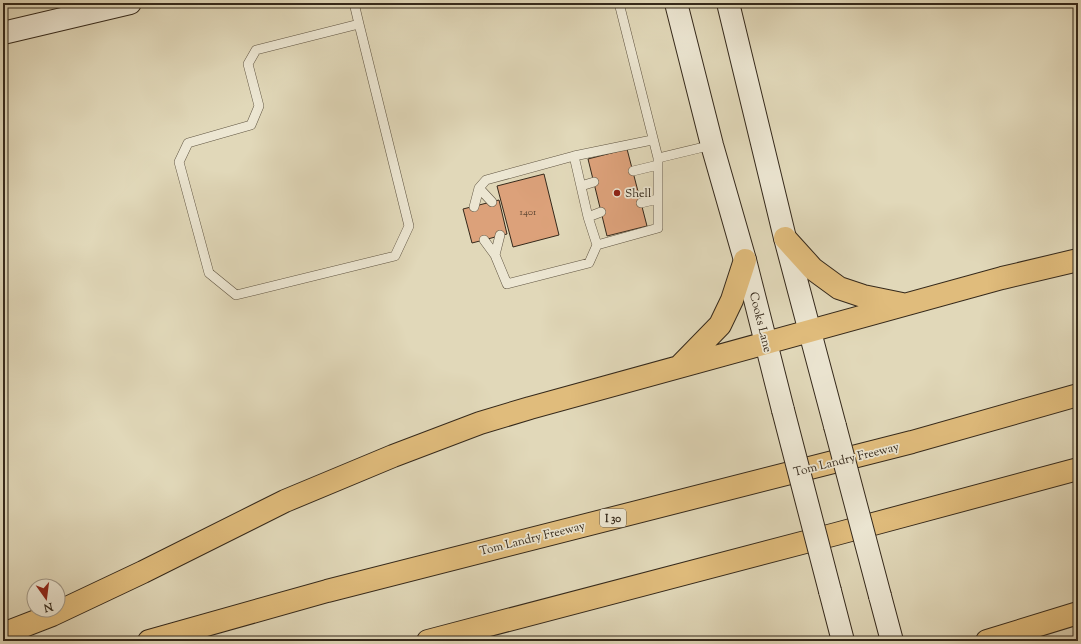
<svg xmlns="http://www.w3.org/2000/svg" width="1081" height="644" font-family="'Sorts Mill Goudy',serif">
<rect width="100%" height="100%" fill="#e1d8b9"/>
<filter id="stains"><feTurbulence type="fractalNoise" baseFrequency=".005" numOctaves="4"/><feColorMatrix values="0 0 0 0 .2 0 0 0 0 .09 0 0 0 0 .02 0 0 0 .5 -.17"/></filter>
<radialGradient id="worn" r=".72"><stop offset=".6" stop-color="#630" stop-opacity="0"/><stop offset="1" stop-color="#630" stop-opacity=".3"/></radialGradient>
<!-- building -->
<path fill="#dca17a" stroke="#35291b" d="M627,149L647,226L607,236L588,159Z
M544,174L559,235L513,247L497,186Z
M499,200L507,234L472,243L463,209Z"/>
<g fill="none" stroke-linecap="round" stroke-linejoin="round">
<defs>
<path id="lane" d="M354,3L359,24L409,226L395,256L236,295L209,273L179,162L188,143L251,125L259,106L248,64L256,50L359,24
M619,3L658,158L712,145
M652,140L574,156L588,217L597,245L658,228V158
M633,171L658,165
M581,186L594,182
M492,202L479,188L486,180L574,156
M641,203L658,199
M474,207L479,188
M588,217L601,212
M500,235L495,255L507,284L589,263L597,245
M484,240L495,255"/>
<path id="secondary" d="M676,3L712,145L745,260L783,410
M728,3L785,238L835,426
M3,33L130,3
M830,591L843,641
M880,596L892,641"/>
<path id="highway" d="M785,238L813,269L839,288L863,296L902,304
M680,366L720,325L732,300L745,260
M3,634L52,615L143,572L285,501L393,456L480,423L530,408L1002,278L1078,260
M149,641L327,591L912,442L1078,395
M428,641L836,534L1078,469
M987,641L1078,613"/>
</defs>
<!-- lane casing -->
<use href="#lane" stroke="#605542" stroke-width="10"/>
<!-- secondary casing -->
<use href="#secondary" stroke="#35291b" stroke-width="24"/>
<!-- highway casing -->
<use href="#highway" stroke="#35291b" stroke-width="24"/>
<!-- lane -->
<use href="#lane" stroke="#ece6d2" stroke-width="9"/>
<!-- secondary -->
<use href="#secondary" stroke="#ece6d2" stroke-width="22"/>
<!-- highway -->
<use href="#highway" stroke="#e0bc7c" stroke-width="22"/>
<defs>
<path id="secondary-bridge" d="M783,410L830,591
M835,426L880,596"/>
</defs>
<!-- secondary-bridge casing -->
<use href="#secondary-bridge" stroke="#35291b" stroke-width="24" stroke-linecap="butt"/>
<!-- secondary-bridge -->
<use href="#secondary-bridge" stroke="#ece6d2" stroke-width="22"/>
</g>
<!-- markers -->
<circle fill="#8f2418" stroke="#ece6d2" stroke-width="1.5" cx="617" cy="193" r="4"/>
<g text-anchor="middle" stroke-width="3.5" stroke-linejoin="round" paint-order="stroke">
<!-- number labels -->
<g font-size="10" fill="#5f4733">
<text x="528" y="215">1401</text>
</g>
<!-- shield labels -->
<rect fill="#ece6d2" stroke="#6c6252" stroke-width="1" x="600" y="509" width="26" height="18" rx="3"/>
<g font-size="11" font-weight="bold" fill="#35291b">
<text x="613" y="522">I 30</text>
</g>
<!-- poi labels -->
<g font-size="12" fill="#35291b" stroke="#ece6d2" text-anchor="start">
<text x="625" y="197">Shell</text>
</g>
<!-- street labels -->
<g font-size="12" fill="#35291b" stroke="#ece6d2">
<text transform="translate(761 322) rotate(76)" y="4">Cooks Lane</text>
<text transform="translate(846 459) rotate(-14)" y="4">Tom Landry Freeway</text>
<text transform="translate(532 538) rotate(-14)" y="4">Tom Landry Freeway</text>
</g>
</g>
<!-- margin -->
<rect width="1081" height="644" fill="none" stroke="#e1d8b9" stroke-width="16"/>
<rect x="4" y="4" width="1073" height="636" fill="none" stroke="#35291b" stroke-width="2"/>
<rect x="8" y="8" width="1065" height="628" fill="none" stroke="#35291b"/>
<!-- north arrow -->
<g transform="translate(46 598) rotate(166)"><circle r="19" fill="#ece6d2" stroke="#a39a89"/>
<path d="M0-3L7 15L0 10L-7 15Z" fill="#8f2418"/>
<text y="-6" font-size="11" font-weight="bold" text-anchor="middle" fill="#35291b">N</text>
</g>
<rect width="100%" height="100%" filter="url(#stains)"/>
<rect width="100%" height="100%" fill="url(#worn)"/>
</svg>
